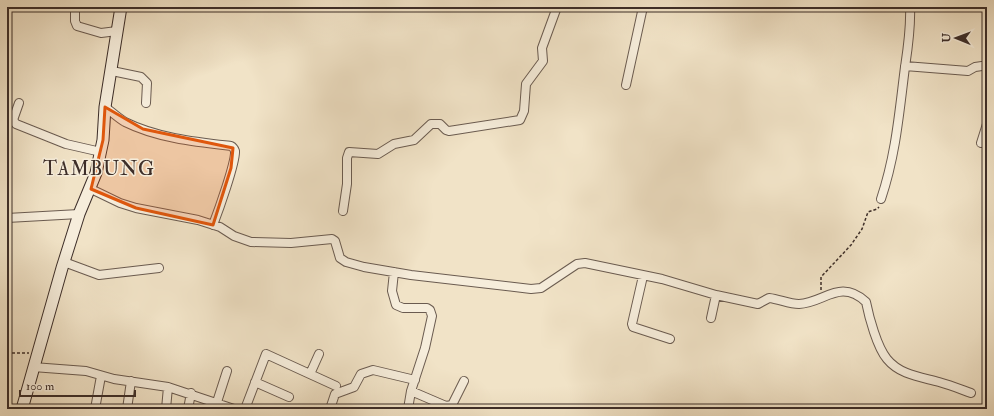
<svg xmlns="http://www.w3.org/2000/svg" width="994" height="416" font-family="'IM FELL Double Pica',serif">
<rect width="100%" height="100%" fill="#f1e3c7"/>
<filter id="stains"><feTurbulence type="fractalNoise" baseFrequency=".005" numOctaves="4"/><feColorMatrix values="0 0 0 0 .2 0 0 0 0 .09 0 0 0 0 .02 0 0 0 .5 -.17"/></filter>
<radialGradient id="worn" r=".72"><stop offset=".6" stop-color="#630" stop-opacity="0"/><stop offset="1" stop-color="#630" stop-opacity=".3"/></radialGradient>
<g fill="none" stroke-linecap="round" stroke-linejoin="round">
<defs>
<path id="minor" d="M75,12V21L77,26L101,33L117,31
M905,66L968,71L975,67L982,66
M112,71L141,77L147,83L146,103
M626,85L643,7
M19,103L13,120L16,124L66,144L101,152
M105,107C112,112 118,118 125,122C157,138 196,142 231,146C233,147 234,148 235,151C236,162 218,212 213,225
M981,143L987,124
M91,189L120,203L136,208L198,220L220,227L234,236L251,242L291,243L332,239L335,241L340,258L346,262L364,267L411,275L531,289L541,288L577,264L585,263L662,279L716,295L758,304L769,298C779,299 789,304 799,304C824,303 840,278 866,302C869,317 877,347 887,359C900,375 921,377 939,382C950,385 960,389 971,393
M881,199C896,154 899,114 905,67C908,47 911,28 910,7
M343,211L347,184V158L349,152L378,154L394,144L414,140L431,124H440L446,130L449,131L520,120L524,111L526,84L543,61L542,48L557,7
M7,218L79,214
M64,262L99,275L159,268
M394,272L392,291L396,305L403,308H427L430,310L432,316L425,348L411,391L408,409
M643,276L632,324L633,327L670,339
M711,318L716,295
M33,367L86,371L114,379L168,387L234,409
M310,374L319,354
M255,382L289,397
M411,391L446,406L452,405L464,381
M217,402L227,371
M95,409L101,376
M127,409L131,381
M166,409L168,387
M188,409L191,393
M245,409L266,354L336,386
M330,409L335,394L354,387L361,374L373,370L415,380"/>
<path id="secondary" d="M22,409L62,268L79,214L96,173L103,140L105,107L121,7"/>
</defs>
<!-- minor casing -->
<use href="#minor" stroke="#6a5b50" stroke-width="10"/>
<!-- secondary casing -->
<use href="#secondary" stroke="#3d2e29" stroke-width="13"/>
<!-- path -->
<path stroke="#3d2e29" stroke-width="1.5" stroke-dasharray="3 2" stroke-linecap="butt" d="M821,290V277L851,245L862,229L868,212L877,209L879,207
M7,353H29"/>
<!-- minor -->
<use href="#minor" stroke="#f6eddb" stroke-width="8"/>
<!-- secondary -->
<use href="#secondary" stroke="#f6eddb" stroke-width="11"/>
</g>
<!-- marked area -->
<path fill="#df570d" fill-opacity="0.2" stroke="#df570d" stroke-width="3" stroke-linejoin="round" d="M105,107L143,129L233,148L231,168L213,225L136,208L91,189L103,140Z"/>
<g text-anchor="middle" stroke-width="3" stroke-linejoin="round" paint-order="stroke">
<!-- quarter labels -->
<g font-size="19" letter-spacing="1" fill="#3d2e29" stroke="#f6eddb">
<text x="99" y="175">TAMBUNG</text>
</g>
</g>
<!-- margin -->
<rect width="994" height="416" fill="none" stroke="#f1e3c7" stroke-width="24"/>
<rect x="8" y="8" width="978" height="400" fill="none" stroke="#3d2e29" stroke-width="2"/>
<rect x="12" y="12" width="970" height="392" fill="none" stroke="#3d2e29"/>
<!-- north arrow -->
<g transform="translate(956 38) rotate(271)" stroke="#f6eddb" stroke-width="3" paint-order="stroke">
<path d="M0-3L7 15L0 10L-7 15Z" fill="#3d2e29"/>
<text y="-6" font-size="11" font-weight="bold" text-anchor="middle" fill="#3d2e29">U</text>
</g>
<!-- scale -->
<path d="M20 390v6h115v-6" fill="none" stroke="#3d2e29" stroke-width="2"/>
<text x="26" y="390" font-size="12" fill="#3d2e29" stroke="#f6eddb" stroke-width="3" paint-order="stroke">100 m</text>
<rect width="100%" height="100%" filter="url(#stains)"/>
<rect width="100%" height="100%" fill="url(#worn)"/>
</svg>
